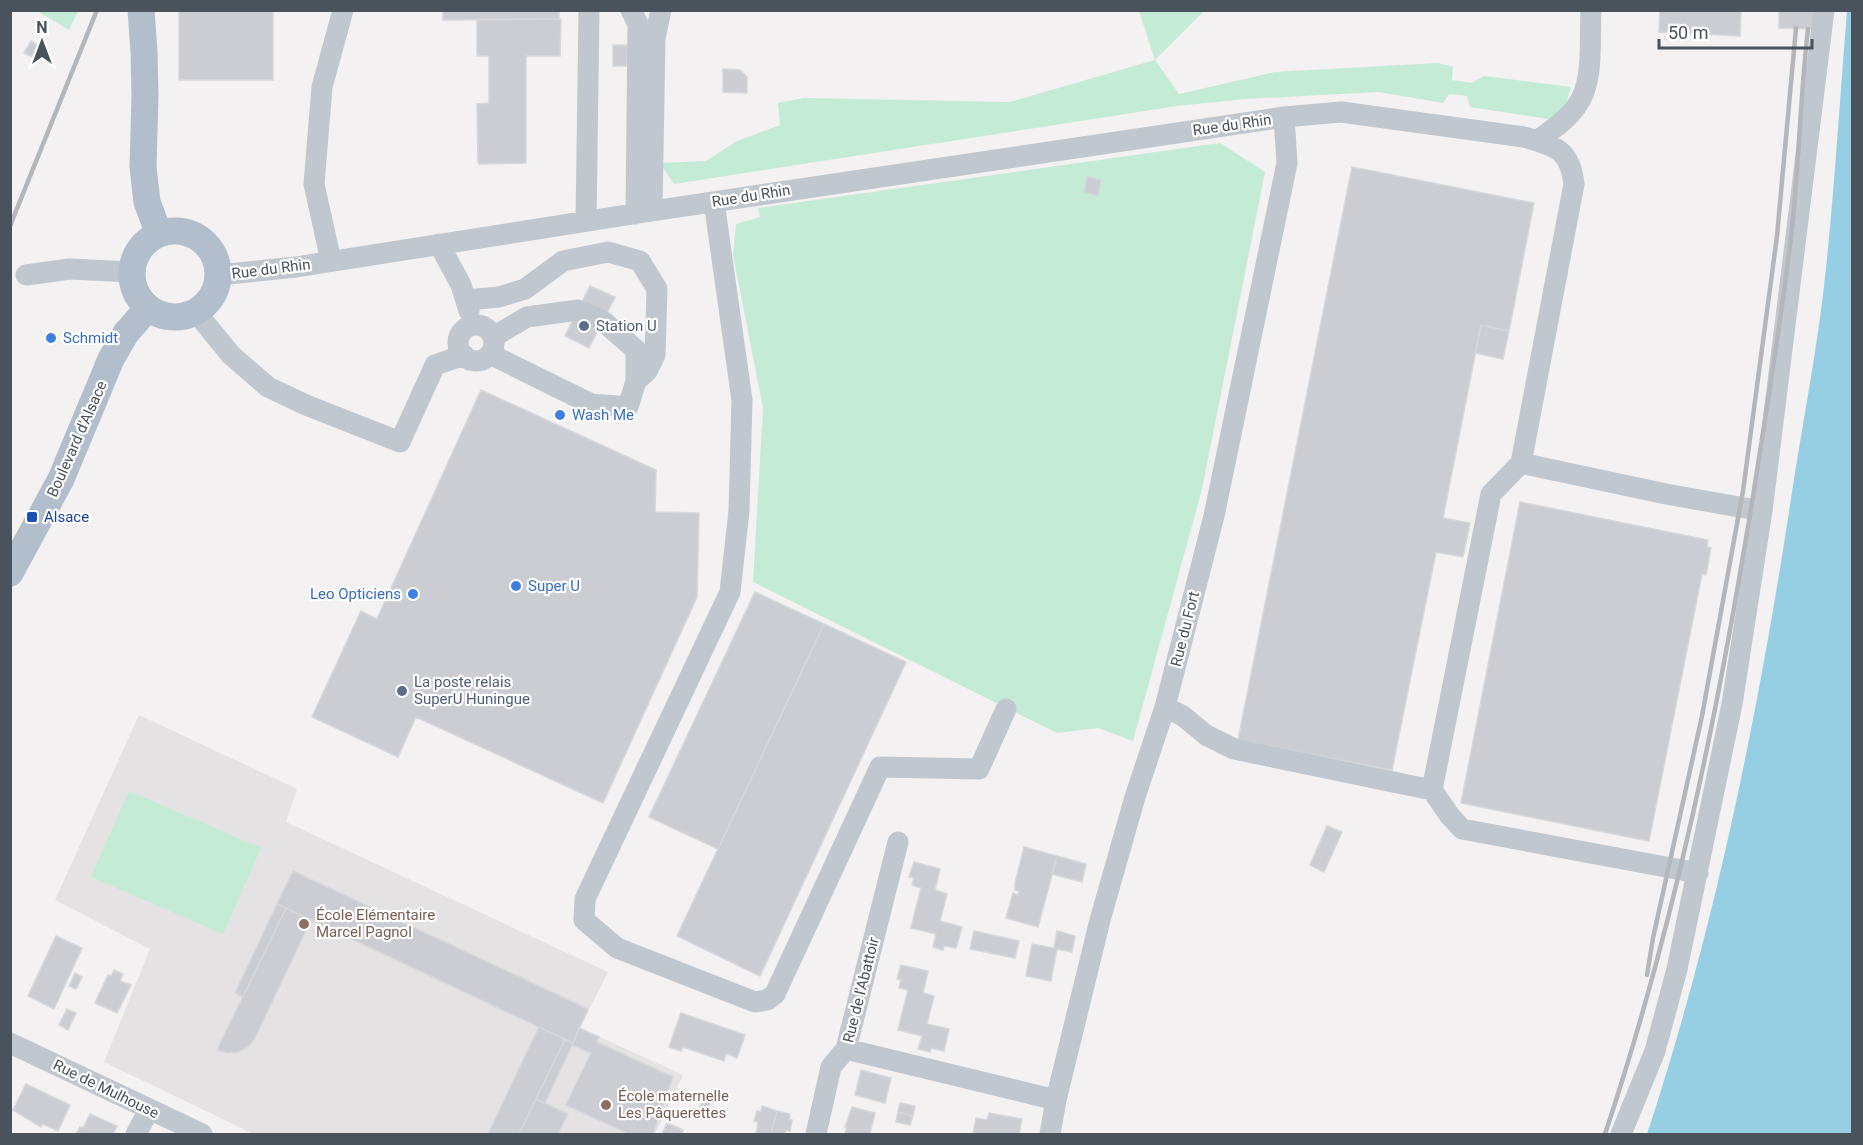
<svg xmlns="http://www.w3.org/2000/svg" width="1863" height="1145" font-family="Roboto,sans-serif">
<rect width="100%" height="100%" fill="#f3f1f1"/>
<!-- education -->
<path fill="#e4e2e2" d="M139,715L297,789L286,822L608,972L580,1028L683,1075L655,1134H254L104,1062L150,949L55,900Z"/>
<!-- green -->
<path fill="#c4ebd5" d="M37,11H78L69,30Z
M1139,11H1204L1155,60L1179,94L1275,72L1438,63L1453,67L1452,80L1471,83L1484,76L1571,87L1564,110L1548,119L1470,107L1467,96L1449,94L1443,103L1379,92L1244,99L1177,106L674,184L660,163L706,161L737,141L780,125L778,103L804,98L1010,102L1155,60Z
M1220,143L1265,172L1202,489L1133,741L1098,728L1057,733L753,582L763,408L733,255L736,224L760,217L758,208Z
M129,791L261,848L223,934L91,877Z"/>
<!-- water -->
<path fill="#96cfe4" d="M1847,11H1852V1134H1647C1717,922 1761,700 1794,479C1805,410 1819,338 1826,268C1835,183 1840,96 1847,11Z"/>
<!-- building -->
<path fill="#cbcdd2" stroke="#d5d7db" stroke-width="1.5" d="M179,10H273V80H179Z
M443,10H559V19L443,20Z
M1660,10H1741L1740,36L1659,32Z
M1779,10H1815L1814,29L1779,28Z
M477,19H561L560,56H526V163L479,164L478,162L477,104L489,103V56H477Z
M31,41L39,46L33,57L24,53Z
M613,45H627V66H613Z
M723,69L740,70L747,77V93L723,92Z
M1352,167L1534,203L1509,331L1481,325L1443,518L1470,523L1463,557L1436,552L1392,770L1238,740Z
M1087,176L1101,180L1098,196L1084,192Z
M590,286L615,297L589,348L565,336Z
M1481,325L1509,331L1503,359L1475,353Z
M481,390L656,470L655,512L699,513L697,597L603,803L416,717L398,757L312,717L361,611L377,619Z
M1520,502L1708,540L1707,547L1711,548L1706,575L1702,574L1649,841L1461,803Z
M755,592L824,624L718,849L649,817Z
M824,624L906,662L760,976L677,936Z
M1327,826L1342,832L1324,872L1310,865Z
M1024,847L1057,856L1038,927L1006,918L1013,893L1018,895L1019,891L1015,890V883Z
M1057,856L1086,864L1082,882L1052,874Z
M914,862L940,869L935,890L947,894L940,921L962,927L956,948L944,946L943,950L933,947L936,934L911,928L921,888L912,885L914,878L909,877Z
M293,871L588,1009L573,1043L277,904Z
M277,904L286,908L243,997L235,993Z
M286,908L311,920L254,1040L248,1047L238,1052L228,1053L217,1050Z
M974,931L1019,941L1015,958L970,949Z
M1057,931L1075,936L1072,952L1057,949L1051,981L1026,976L1032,944L1054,948Z
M56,936L82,948L54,1009L28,996Z
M901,965L928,971L923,993L934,996L927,1024L949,1029L944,1051L931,1048L930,1052L918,1049L922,1036L898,1030L908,990L899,988L901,980L897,979Z
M114,970L123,974L120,981L131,985L117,1013L95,1003L108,975L111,976Z
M75,973L82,977L76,989L69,986Z
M67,1009L76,1013L68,1030L59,1025Z
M681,1013L745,1035L737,1058L726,1053L724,1061L683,1047L681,1051L669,1047Z
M539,1027L565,1039L519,1134H488Z
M579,1028L599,1037L597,1042L673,1077L653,1134H629L566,1105L591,1053L572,1045Z
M565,1039L573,1043L545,1103L536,1099Z
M861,1070L891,1078L885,1103L855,1095Z
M26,1084L70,1105L58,1131L43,1124L41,1127L13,1110Z
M703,1094L712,1096L708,1112L699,1110Z
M536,1099L568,1114L558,1134H519Z
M900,1103L915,1106L913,1116L898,1112Z
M762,1106L777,1111L771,1134H756L758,1122L754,1121L757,1111L761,1112Z
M852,1107L875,1113L870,1134H845L847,1127H845Z
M777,1111L790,1114L789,1119L792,1120L790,1131L786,1130L785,1134H771Z
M898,1112L913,1116L910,1125L896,1122Z
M989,1113L1022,1119L1019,1134H973L976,1118L987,1120Z
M90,1114L117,1126L113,1134H76L80,1127L83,1128Z
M667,1123L683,1130L682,1134H662Z"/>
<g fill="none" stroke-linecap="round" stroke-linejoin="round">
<!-- minor -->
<path stroke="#c0c7ce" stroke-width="21" d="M631,10L638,24L636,214
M1537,141C1550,131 1566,121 1576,107C1595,82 1589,41 1591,10
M714,202L742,400L739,511L730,592L585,899L584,920L617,948L755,1002L767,1000L775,994L880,767L979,769L1006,709
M652,211L655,38L661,10
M586,221L589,10
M439,244L461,285L469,311
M331,261L314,184L322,87L343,10
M26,275L70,269L131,272
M219,275L296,267L652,211L1284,117L1341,112L1524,137C1554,146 1570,148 1574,184L1521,463L1491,494L1432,790
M466,300L499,297L525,289L563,261L608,252L640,261L657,289L655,355L647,371L636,381
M196,312L231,355L268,387L306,405L400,442L435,365L464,355
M458 343a18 18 0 1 1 36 0a18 18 0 1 1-36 0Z
M490,354L591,404L628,407L636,381V350L603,321L578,310L527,317L493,337
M1521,463L1666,494L1762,511
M1165,707L1183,716L1206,735L1234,749L1432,790L1450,816L1462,829L1698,873
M10,1043L202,1134
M846,1049L1056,1100
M136,1134L149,1110
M816,1134L831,1067L846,1049L898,842
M1050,1134L1056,1100L1100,920L1135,797L1165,707L1214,516L1287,163L1284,117
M1621,1134L1655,1051L1677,969L1732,704L1762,511L1824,10"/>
<!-- major -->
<path stroke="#b3becc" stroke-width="27" d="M141,10L144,52L145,96L143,167L147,202L159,234
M132 274a43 43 0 1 1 86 0a43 43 0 1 1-86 0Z
M10,573L61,479L111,359L126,333L148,308"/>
<!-- rail -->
<path stroke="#b3b6ba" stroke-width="4.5" d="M10,226L97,10
M1647,975L1653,938L1702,716L1743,491L1777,236L1796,28
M1605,1134C1675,924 1719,708 1754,490C1767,406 1781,322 1791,237C1799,168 1800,98 1808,29"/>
</g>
<!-- markers -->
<g fill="#5c6f8a" stroke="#fff" stroke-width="2">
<circle cx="584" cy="326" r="6"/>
<circle cx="402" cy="691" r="6"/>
</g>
<g fill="#3f7fe0" stroke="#fff" stroke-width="2">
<circle cx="51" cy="338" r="6"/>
<circle cx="560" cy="415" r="6"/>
<circle cx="516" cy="586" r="6"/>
<circle cx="413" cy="594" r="6"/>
</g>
<rect fill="#1a4fb4" stroke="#fff" stroke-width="2" x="26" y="511" width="12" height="12" rx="3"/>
<g fill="#8d6e63" stroke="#fff" stroke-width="2">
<circle cx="304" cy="924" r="6"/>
<circle cx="606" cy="1105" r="6"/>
</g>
<g text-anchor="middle" stroke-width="4.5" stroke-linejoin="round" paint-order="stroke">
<!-- street labels -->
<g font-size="15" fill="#4a535c" stroke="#fff">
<text transform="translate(1232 125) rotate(-8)" y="5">Rue du Rhin</text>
<text transform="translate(751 196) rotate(-9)" y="5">Rue du Rhin</text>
<text transform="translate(271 269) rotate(-7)" y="5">Rue du Rhin</text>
<text transform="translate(77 439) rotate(-66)" y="5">Boulevard d'Alsace</text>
<text transform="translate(1185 629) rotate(-76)" y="5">Rue du Fort</text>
<text transform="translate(861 990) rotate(-76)" y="5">Rue de l'Abattoir</text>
<text transform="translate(106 1089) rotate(26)" y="5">Rue de Mulhouse</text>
</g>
<!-- service labels -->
<g font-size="15" fill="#4e5e75" stroke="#fff" text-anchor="start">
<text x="596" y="331">Station U</text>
<text x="414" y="687">La poste relais<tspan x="414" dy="17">SuperU Huningue</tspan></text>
</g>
<!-- shop labels -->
<g font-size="15" fill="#366cbe" stroke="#fff" text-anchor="start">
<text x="63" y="343">Schmidt</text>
<text x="572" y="420">Wash Me</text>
<text x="528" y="591">Super U</text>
<text x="401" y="599" text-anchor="end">Leo Opticiens</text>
</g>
<!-- transit labels -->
<g font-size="15" fill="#164399" stroke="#fff" text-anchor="start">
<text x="44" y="522">Alsace</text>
</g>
<!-- education labels -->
<g font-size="15" fill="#785e54" stroke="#fff" text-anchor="start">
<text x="316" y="920">École Elémentaire<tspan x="316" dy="17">Marcel Pagnol</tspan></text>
<text x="618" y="1101">École maternelle<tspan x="618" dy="17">Les Pâquerettes</tspan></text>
</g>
</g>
<!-- border -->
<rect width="1863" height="1145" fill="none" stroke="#4a535c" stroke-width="24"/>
<!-- north arrow -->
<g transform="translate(42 42)" stroke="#ffffff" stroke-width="4.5" paint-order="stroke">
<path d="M0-4.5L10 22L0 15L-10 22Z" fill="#4a535c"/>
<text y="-9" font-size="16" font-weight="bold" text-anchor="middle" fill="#4a535c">N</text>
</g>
<!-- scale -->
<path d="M1659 39v9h153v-9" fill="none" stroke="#4a535c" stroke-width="3"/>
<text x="1668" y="39" font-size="18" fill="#4a535c" stroke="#ffffff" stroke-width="4.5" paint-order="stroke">50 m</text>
</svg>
